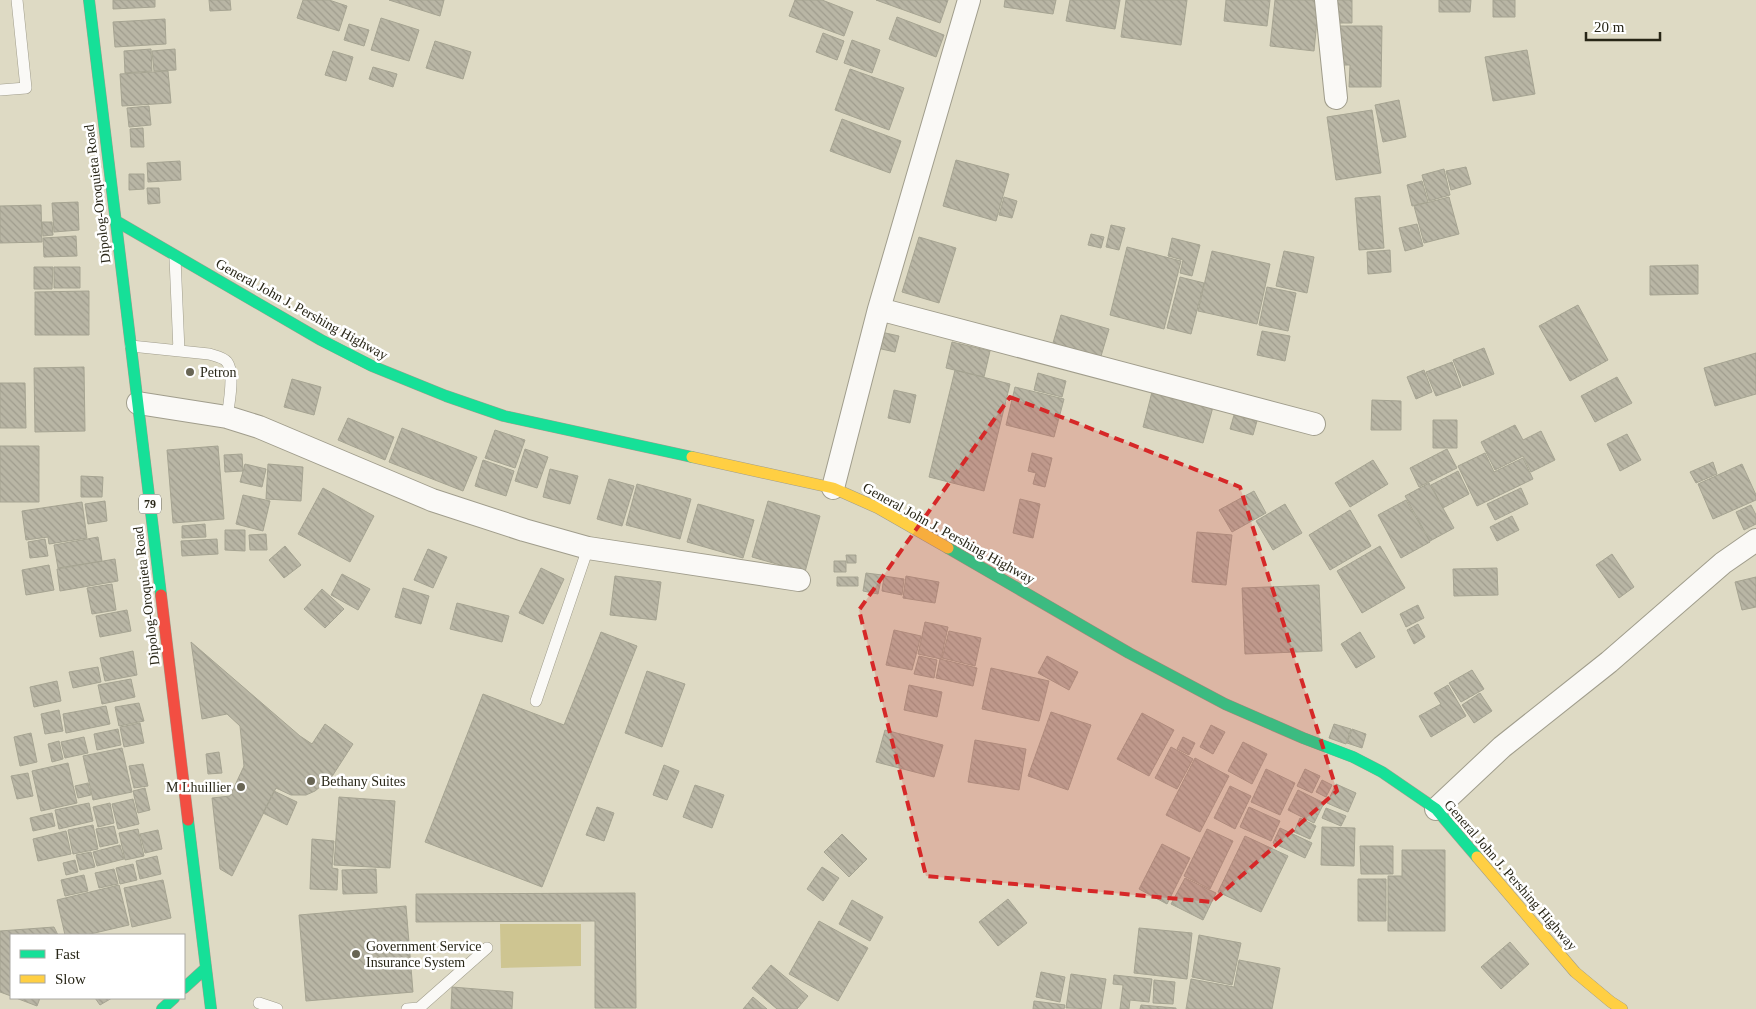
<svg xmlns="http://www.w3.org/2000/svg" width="1756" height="1009" font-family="Georgia,serif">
<defs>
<pattern id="building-back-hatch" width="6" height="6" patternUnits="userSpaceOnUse" patternTransform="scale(1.25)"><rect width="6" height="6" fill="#b9b6a5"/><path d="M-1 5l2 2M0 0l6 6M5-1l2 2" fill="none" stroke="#9f9c8d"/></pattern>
</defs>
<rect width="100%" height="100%" fill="#dedac4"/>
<!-- pitch -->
<path fill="#cec591" d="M500,924H581V966L501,968Z"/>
<!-- building -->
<path fill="url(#building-back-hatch)" stroke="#a6a492" d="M113,0H155V7L113,9Z
M209,0H230L231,10L210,11Z
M303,0H329L347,6L339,31L297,18Z
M389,0H444L440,16Z
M795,0H822L853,12L844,36L789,16Z
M876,0H948L940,23Z
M1005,0H1056L1053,14L1004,7Z
M1070,0H1120L1115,29L1066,21Z
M1126,0H1187L1181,45L1121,37Z
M1226,0H1270L1267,26L1224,21Z
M1275,0H1319L1314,51L1270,46Z
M1335,0H1352V23H1334Z
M1439,0H1471L1470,12H1439Z
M1493,0H1515V17H1493Z
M897,17L944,35L936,57L889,39Z
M381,18L419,30L409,61L371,50Z
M165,19L166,44L115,47L113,22Z
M349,24L369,30L364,46L344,40Z
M1340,26H1382L1381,87H1349L1350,65H1339Z
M823,33L844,41L837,60L816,52Z
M852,40L880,50L872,73L844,63Z
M435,41L471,52L463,79L426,68Z
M151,49L152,71L125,73L124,51Z
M175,49L176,70L154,71L152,51Z
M1527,50L1535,94L1493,101L1485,57Z
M333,51L353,57L346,81L325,75Z
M373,67L397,74L393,87L369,79Z
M850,69L904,88L889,130L835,110Z
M168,71L171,103L122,106L120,74Z
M1399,100L1406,137L1383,142L1375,105Z
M149,106L151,125L129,127L127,108Z
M1372,110L1381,173L1336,180L1327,117Z
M842,119L901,141L890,173L830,151Z
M143,128L144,147H131L130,129Z
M956,160L1009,174L996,221L943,206Z
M180,161L181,180L148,182L147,163Z
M1466,167L1471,184L1451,190L1446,171Z
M1444,169L1450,195L1429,201L1422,175Z
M129,174H144V189L129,190Z
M1422,181L1428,202L1412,206L1407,185Z
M147,188H159L160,203L148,204Z
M1380,196L1384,248L1359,250L1355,198Z
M1004,197L1017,201L1012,218L999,215Z
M1449,197L1459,234L1424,243L1414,206Z
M78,202L79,230L54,232L52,203Z
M41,205L42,242L0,243V206Z
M42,222H52L53,235L43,236Z
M1417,224L1423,246L1405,251L1399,228Z
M1111,225L1125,228L1119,250L1106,247Z
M1091,234L1104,237L1101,248L1088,245Z
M76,236L77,256L44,257L43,238Z
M919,237L956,248L939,303L902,292Z
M1172,238L1200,245L1192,276L1180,273L1183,260L1168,256Z
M1127,247L1181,261L1164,329L1110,315Z
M1390,250L1391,272L1368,274L1367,252Z
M1212,251L1270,264L1257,324L1198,311Z
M1284,251L1314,257L1307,293L1276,286Z
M1698,265V294L1650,295V266Z
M34,267H53L52,289H34Z
M54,267H80V288H54Z
M1180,277L1204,283L1191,334L1167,328Z
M1267,287L1296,293L1288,331L1259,325Z
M89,291V335H35V292Z
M1578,305L1608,360L1570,381L1539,326Z
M1061,315L1109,329L1099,363L1051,350Z
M1262,331L1290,336L1285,361L1257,355Z
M881,332L899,336L895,352L877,348Z
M952,342L990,351L984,377L946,368Z
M1484,348L1494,374L1463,386L1453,360Z
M1756,353V394L1715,406L1704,368Z
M1452,362L1461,387L1436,396L1426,372Z
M84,367L85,431L35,432L34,368Z
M955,370L1010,384L984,491L929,477Z
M1424,370L1432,392L1416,399L1407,377Z
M1038,373L1066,381L1062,397L1034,390Z
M1617,377L1632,403L1595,422L1581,396Z
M292,379L321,387L314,415L284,407Z
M0,383H25L26,428H0Z
M1015,387L1064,399L1054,437L1006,425Z
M894,390L916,395L910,423L888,418Z
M1152,392L1213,407L1203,443L1143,427Z
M1372,400L1401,401V430H1371Z
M1234,415L1257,421L1253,435L1230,429Z
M348,418L394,437L385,460L338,440Z
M1433,420H1457V448H1433Z
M1515,425L1523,440L1541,431L1555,460L1531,472L1523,456L1495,470L1481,442Z
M402,428L477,457L463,491L389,462Z
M495,430L525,440L515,468L485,458Z
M1627,434L1641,460L1620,471L1607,444Z
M0,446H39V502H0Z
M218,446L224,519L173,523L167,450Z
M525,449L548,457L537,488L515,481Z
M1447,449L1457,468L1419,487L1410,468Z
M1032,453L1052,458L1045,487L1033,484L1036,473L1028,471Z
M1485,453L1494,472L1523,458L1533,479L1477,506L1458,466Z
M242,454L243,471L225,472L224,455Z
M483,460L514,471L506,496L475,486Z
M1373,460L1388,484L1350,507L1335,483Z
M1713,462L1717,474L1696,483L1690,472Z
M245,464L266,469L262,487L240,482Z
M268,464L303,467L301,501L266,499Z
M1742,464L1756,495V500L1713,519L1698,484Z
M550,469L578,476L570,504L543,497Z
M1458,471L1469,494L1443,508L1431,485Z
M81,476L103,477L102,497H81Z
M609,479L634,486L622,526L597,519Z
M1429,483L1454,528L1430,541L1405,496Z
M637,484L691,499L680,539L626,525Z
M323,488L374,516L350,562L298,534Z
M1521,488L1528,504L1495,520L1487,504Z
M1254,491L1266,513L1232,532L1219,510Z
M243,495L270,501L263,531L236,524Z
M1020,499L1040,504L1033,538L1013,533Z
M1406,500L1430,542L1401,558L1378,515Z
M105,501L107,521L88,524L85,504Z
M768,501L820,516L805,572L752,557Z
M82,502L87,538L49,544L48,537L26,540L22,511Z
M698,504L754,520L743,558L687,542Z
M1285,504L1302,533L1273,550L1256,521Z
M1751,505L1756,515V524L1744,530L1736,512Z
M1350,510L1371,546L1330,570L1309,535Z
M1512,516L1519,530L1497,541L1490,527Z
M205,524L206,537L182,538V526Z
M225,530H245V551L225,550Z
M1197,532L1232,535L1226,585L1192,582Z
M266,534L267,550H250L249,535Z
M98,537L102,561L58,568L54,545Z
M45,539L48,556L30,558L28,542Z
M217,539L218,554L182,556L181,541Z
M285,546L301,565L284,578L269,560Z
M1380,546L1405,588L1362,613L1337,571Z
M428,549L447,557L433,588L414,580Z
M1612,554L1634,587L1619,598L1596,565Z
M846,555H856V563H847Z
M115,559L118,581L60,591L57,569Z
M834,561H846V572H834Z
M49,565L54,590L26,595L22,570Z
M541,568L564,579L543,624L519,613Z
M1497,568L1498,595L1454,596L1453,569Z
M866,573L882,575L878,594L863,591Z
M342,574L370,589L358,610L331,595Z
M615,576L661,582L656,620L610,615Z
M884,576L904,579L902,595L882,591Z
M906,576L939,582L935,603L903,598Z
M837,577H858V586H837Z
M1756,577V607L1742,610L1735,582Z
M112,584L116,610L92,614L87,588Z
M1319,585L1322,651L1245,654L1242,588Z
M403,588L429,596L421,624L395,617Z
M322,589L344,609L325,628L304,609Z
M457,603L509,616L502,642L450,629Z
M1418,605L1424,618L1406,627L1400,614Z
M127,610L131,631L100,637L96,616Z
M925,622L948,627L941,659L918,654Z
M1418,624L1425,637L1414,644L1407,630Z
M894,630L921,636L912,670L886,665Z
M949,631L981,638L975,666L942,658Z
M601,632L637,646L542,887L425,842L483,694L564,725Z
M1360,632L1375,657L1356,668L1341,644Z
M191,642L300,736L312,744L325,724L353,744L331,778L315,791L306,795H291L276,788L232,876L220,869L212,798L230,796L244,766L240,726L227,714L202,719Z
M133,651L137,675L105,681L100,658Z
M919,656L937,660L934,678L914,674Z
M1047,656L1078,672L1069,690L1038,673Z
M940,659L977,668L973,686L936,678Z
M98,667L101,682L73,688L69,672Z
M991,668L1049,681L1039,721L982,709Z
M1472,670L1484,689L1461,702L1449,683Z
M647,671L685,684L662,747L625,733Z
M131,679L135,697L102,704L98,685Z
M57,681L61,701L34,707L30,687Z
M909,685L942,692L937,717L904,710Z
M1448,685L1466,716L1431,737L1419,716L1441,704L1434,693Z
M1480,693L1492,711L1474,723L1462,705Z
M139,703L144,721L119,726L115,707Z
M106,706L110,724L66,733L63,714Z
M59,710L63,731L45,734L41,714Z
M1051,712L1091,725L1068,790L1028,776Z
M1142,713L1174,730L1149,776L1117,759Z
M140,723L144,743L124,747L120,727Z
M1334,724L1351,729L1346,744L1329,738Z
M1211,725L1225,732L1213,754L1200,747Z
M118,729L121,745L97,750L94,734Z
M1352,729L1366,734L1362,748L1347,743Z
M885,730L943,745L934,777L876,762Z
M31,733L37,762L20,766L14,737Z
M84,737L88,753L65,758L61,742Z
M1183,737L1195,743L1189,755L1177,749Z
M975,740L1026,749L1019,790L968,782Z
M59,741L63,759L52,762L48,744Z
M1243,742L1267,754L1252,784L1228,771Z
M1171,747L1193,759L1177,789L1155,778Z
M122,748L132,792L93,800L83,756Z
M219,752L222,773L208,774L206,754Z
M1195,758L1229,776L1200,832L1166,815Z
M68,763L77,803L41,811L32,771Z
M143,764L148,786L134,788L129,766Z
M664,765L679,771L667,800L653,795Z
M1266,769L1295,783L1280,815L1251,802Z
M1305,769L1320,776L1312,793L1297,786Z
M28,773L33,796L17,799L11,776Z
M1322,780L1332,785L1326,797L1316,792Z
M88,783L91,795L78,798L75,786Z
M1336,784L1356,793L1348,812L1327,803Z
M695,785L724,795L712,828L683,817Z
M1230,786L1251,796L1235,829L1214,818Z
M145,788L150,810L138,813L133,791Z
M1298,790L1324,803L1314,823L1288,810Z
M274,791L297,802L287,825L263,813Z
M339,797L395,801L390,868L334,865Z
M133,799L139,824L118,829L112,804Z
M89,803L93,821L59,829L55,810Z
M110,803L114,823L98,827L93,807Z
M597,807L614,813L604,841L586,835Z
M1249,807L1280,821L1271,841L1240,827Z
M1326,808L1346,816L1341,826L1322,818Z
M52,813L55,826L33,831L30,818Z
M1300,818L1316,826L1310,839L1294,832Z
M93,825L98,849L73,854L68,830Z
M114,826L118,843L100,847L96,829Z
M1322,827L1355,828L1354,866L1321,865Z
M1280,828L1312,843L1305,858L1273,843Z
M138,829L144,856L125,860L119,833Z
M1207,829L1233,841L1210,889L1184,876Z
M158,830L162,849L145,853L140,834Z
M66,831L71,854L38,861L33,839Z
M842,834L867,859L849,877L824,852Z
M1245,836L1288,856L1261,912L1218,892Z
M312,839L334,841L332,868L338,869L337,890L310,889Z
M1162,844L1190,858L1167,904L1139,889Z
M120,845L124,859L97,866L93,852Z
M1360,846H1393V874H1361Z
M1402,850H1445V931H1388V876H1402Z
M91,852L95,867L80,870L76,855Z
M157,856L161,874L140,879L136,861Z
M75,860L78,872L66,875L63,863Z
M133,864L137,880L120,884L116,868Z
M822,867L839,878L823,901L807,889Z
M114,869L118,884L99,888L95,873Z
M376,869L377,893L343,894L342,870Z
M84,875L88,891L65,896L61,880Z
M1185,878L1216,893L1203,920L1171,904Z
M1358,879H1386V921H1358Z
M163,880L171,918L132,927L124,888Z
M119,885L129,925L86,935H65L57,900Z
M635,893L636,1008H595V921L416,922V894Z
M1008,899L1027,923L998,946L979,922Z
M852,900L883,917L870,941L839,924Z
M406,906L413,992L306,1001L299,915Z
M819,921L868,948L838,1001L789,974Z
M54,927L58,935H11V996L0,992V931Z
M1139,928L1192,933L1187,979L1134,973Z
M1199,935L1241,943L1232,985L1192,977Z
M1510,942L1529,964L1501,989L1481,967Z
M1239,960L1280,968L1272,1009H1186L1191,979L1234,987Z
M771,965L808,996L797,1009H777L752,988Z
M1041,972L1065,977L1060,1002L1036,997Z
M1071,974L1106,979L1101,1009L1066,1008Z
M1114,975L1152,979L1149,1002L1130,1000L1129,1009H1120L1123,985L1113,984Z
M1154,980L1175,982L1173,1004L1153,1003Z
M452,987L513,992L512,1009H451Z
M753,997L767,1009H743Z
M16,998H40L37,1006Z
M95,998H112L100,1005Z
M1034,1001L1065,1005L1064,1009H1033Z
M1141,1005L1176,1008V1009H1140Z"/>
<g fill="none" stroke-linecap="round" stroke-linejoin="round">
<defs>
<path id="lane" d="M0,90L26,88L17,0
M175,258L179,351
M131,346L209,354C215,356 223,357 227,362C235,372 229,404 227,417
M536,701L588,548
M259,1003L277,1009
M407,1009L419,1008L487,948"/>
<path id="street" d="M1326,0L1336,98
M879,309L1314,424
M138,403L227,417L259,427L432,500L524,530L588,548L799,580
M833,488L879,309L969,0
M1436,809L1502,747L1609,662L1723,563L1756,540"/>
<path id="fast" d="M89,0L161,595
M116,221L321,340L372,366L446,396L504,416L692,457
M948,548L1129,653L1225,704L1303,738L1353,757L1382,772L1436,809L1477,857
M188,820L211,1009
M184,988L206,968
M162,1009L174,998"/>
<path id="slow" d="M692,457L833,488L878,508L948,548
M1477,857L1575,972L1611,1002L1622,1009"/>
<path id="jam" d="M161,595L188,820"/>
</defs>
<!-- lane casing -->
<use href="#lane" stroke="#a09d8c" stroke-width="12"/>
<!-- street casing -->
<use href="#street" stroke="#a09d8c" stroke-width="24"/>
<!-- fast casing -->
<use href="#fast" stroke="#a09d8c" stroke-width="12"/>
<!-- slow casing -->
<use href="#slow" stroke="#a09d8c" stroke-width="12"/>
<!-- jam casing -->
<use href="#jam" stroke="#a09d8c" stroke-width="12"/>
<!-- lane -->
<use href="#lane" stroke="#faf9f6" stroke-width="11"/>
<!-- street -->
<use href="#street" stroke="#faf9f6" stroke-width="22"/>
<!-- fast -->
<use href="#fast" stroke="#16e098" stroke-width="11"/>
<!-- slow -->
<use href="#slow" stroke="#ffcf43" stroke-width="11"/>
<!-- jam -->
<use href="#jam" stroke="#f24e42" stroke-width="11"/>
</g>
<!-- marked area -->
<path fill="#d62828" fill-opacity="0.2" stroke="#d62828" stroke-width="4" stroke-dasharray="10 6" stroke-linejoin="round" d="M1010,397L1240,487L1337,791L1212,902L926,876L859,610Z"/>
<!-- markers -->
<g fill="#686554" stroke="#fff" stroke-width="2">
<circle cx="190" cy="372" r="5"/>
<circle cx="311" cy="781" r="5"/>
<circle cx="241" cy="787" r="5"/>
<circle cx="356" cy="954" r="5"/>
</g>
<g text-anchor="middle" stroke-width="5" stroke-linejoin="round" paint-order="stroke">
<!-- shield labels -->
<rect fill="#fff" stroke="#68675d" stroke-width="1" x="139" y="494.5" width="22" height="19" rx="4"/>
<g font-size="12" font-weight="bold" fill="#282617">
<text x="150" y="508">79</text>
</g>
<!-- street labels -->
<g font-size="14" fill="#282617" stroke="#fff">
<text transform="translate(97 194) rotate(-97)" y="5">Dipolog-Oroquieta Road</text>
<text transform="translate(302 309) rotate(29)" y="5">General John J. Pershing Highway</text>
<text transform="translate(949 533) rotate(29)" y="5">General John J. Pershing Highway</text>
<text transform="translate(146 596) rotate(-97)" y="5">Dipolog-Oroquieta Road</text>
<text transform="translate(1511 875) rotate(49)" y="5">General John J. Pershing Highway</text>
</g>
<!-- poi labels -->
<g font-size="14" fill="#282617" stroke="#fff" text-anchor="start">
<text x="200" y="377">Petron</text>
<text x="321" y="786">Bethany Suites</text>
<text x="231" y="792" text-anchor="end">M Lhuillier</text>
<text x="366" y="951">Government Service<tspan x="366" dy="16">Insurance System</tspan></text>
</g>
</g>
<!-- legend -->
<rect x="10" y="934" width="175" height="65" fill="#ffffff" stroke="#a9a8a2"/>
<rect x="20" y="950" width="25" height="8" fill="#16e098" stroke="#a9a8a2"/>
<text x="55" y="959" font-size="15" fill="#282617">Fast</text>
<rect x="20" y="975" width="25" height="8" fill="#ffcf43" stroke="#a9a8a2"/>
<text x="55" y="984" font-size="15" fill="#282617">Slow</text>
<!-- scale -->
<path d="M1586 32v8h74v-8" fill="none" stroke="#282617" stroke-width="2.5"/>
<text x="1594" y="32" font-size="15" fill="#282617" stroke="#ffffff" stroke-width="4" paint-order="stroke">20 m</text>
</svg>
